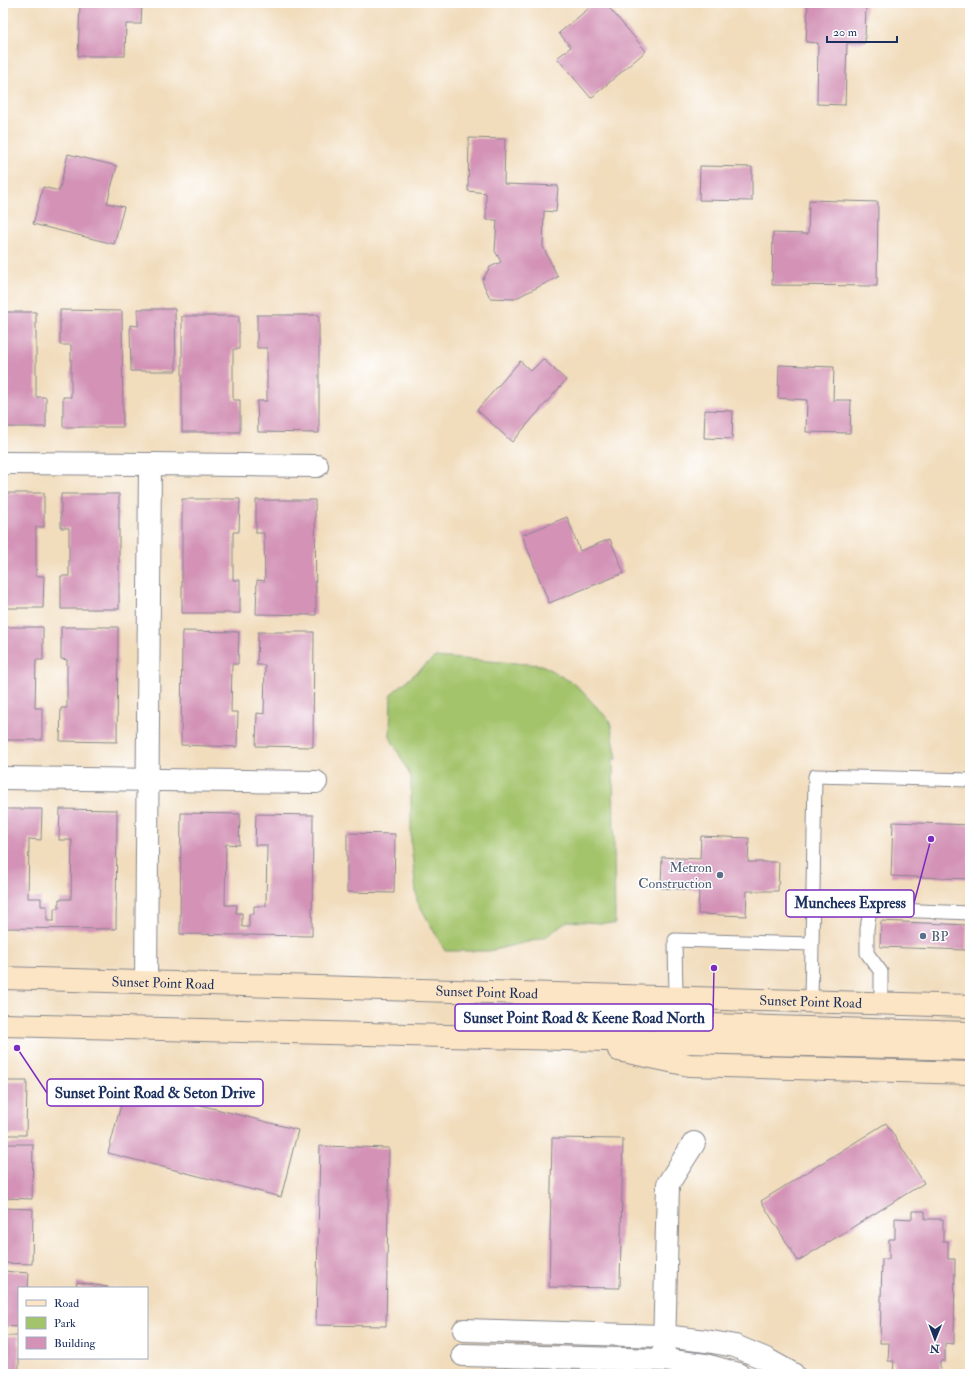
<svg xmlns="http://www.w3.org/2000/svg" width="973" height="1377" font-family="'IM FELL Double Pica',serif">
<rect width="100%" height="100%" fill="#fff"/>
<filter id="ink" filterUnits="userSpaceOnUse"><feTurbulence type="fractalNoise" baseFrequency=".025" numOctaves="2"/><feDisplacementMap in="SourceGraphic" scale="8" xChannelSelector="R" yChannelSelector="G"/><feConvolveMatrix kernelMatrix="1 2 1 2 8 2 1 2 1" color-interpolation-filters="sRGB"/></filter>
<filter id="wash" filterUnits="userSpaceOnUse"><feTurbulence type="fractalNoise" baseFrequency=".012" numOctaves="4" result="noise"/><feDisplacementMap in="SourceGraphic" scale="16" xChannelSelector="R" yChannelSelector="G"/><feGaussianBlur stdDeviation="0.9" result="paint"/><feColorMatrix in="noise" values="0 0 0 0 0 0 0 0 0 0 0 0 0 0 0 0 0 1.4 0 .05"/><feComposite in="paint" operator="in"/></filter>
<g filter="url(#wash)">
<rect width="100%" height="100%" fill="#f1dcbb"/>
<!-- green -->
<path fill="#a4c46c" stroke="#607a65" d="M435,657L542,665L576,685L610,721L617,759H613L615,924L568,921L544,938L489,951H445L417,901L411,844V777L390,737L391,694Z"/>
<g id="blocks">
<!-- building -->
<path fill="#d392b6" d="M80,3H142L141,24H126L125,56H78Z
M595,3H605L646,51L591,98L557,58L571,47L559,33Z
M808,3H866L865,43H847L845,105L817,104L818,43L806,42Z
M469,138L505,139L504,184L558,186L556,212L544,211L543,247L558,277L514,299L490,298L482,281L490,267L501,262L495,251L497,220H486V193L468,191Z
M68,154L117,166L107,203L124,207L114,244L33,224L43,187L59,191Z
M700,166L752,167V201L699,200Z
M809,200L878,202L877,286L772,285L773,233L808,234Z
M138,309H175L176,371H131L130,325L138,326Z
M60,310L122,311L123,427H63V397H71V345H60Z
M3,312H36V397H46V427H3Z
M257,315H319V433L258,432L257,401H267V348H257Z
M182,316H239V349H233V400H240V432H182Z
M543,359L566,380L512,442L477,410L520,361L531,371Z
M779,365L834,367L833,400H851L850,433L806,432L807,400L778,398Z
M705,410L733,411L732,439L704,438Z
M3,493H44V527H36V576H44L43,608H3Z
M61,494H119V609H61V576H69V528H61Z
M182,499H240L239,532H233V580H240V613H182Z
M256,500H315L316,615L256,614L257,580L265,581L264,533H256Z
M567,517L580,551L610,539L624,573L549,603L522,535Z
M3,627H43V660H36L35,708H42V740H3Z
M61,627H118L117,742L60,741L61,708H67V660L61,659Z
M182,631L239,632L238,664H232L231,712H238L237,747L181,745Z
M258,632H314L313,747L256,746L257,713L264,714L265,665H257Z
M3,809H42L41,840L29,839L28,898H41V906H47V921H54V908H59V899H71L72,840H59L60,809L117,810L116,929L3,928Z
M181,813L240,814L239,845L226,844L225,905H237L236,913H242V927H249V914H254V906H266L267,845H255L256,814L313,815L312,936L180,934Z
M893,822L970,825L969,879L891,876Z
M347,833L395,834L394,893L347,892Z
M701,836L749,838L748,862H779L778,891H747L746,916L698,914L699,890L661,888L662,857L700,859Z
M881,921L967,925L966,950L880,947Z
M3,1081H27L26,1135H3Z
M126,1086L298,1130L281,1197L108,1153Z
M886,1123L924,1183L798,1261L761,1201Z
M552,1138L623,1139L620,1288L549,1287Z
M3,1144H33L32,1199L3,1198Z
M320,1146L389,1148L386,1326L316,1325Z
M3,1208L33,1209L32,1264L3,1263Z
M912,1211H925V1219H943V1241H948V1259H955L954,1344L945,1343V1361H940V1374H893L894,1361H888L889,1343H880L882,1259H889V1239H895V1218L912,1219Z
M3,1271L29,1273L28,1288H19V1327L3,1326Z
M77,1282L108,1287V1288H76Z
M3,1336H19V1374H3Z"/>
</g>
</g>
<g filter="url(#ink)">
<use href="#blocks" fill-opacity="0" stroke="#86868c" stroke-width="1"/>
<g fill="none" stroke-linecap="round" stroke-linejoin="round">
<defs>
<path id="lane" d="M676,997L675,940L812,944
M811,1001L815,776L970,780
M881,1003V972L867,953V929L870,909L970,913"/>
<path id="street" d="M3,463L150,464L146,982
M150,464L317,466
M3,778L316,782
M464,1330L664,1336L706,1341L735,1346L766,1359L793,1374
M664,1351L668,1184L694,1143
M463,1355L663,1360L706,1365L739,1374"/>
<g id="secondary">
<path id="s1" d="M3,978L970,1006"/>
<path d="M3,1025L970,1049"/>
<path d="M673,1030L711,1025L970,1033"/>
<path d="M619,1050L689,1065L970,1073"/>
</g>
</defs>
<!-- lane casing -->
<use href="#lane" stroke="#86868c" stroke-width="15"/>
<!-- street casing -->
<use href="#street" stroke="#86868c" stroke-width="24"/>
<!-- secondary casing -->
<use href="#secondary" stroke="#86868c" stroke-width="24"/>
<!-- lane -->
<use href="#lane" stroke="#fff" stroke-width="13"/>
<!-- street -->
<use href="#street" stroke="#fff" stroke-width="22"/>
<!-- secondary -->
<use href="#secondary" stroke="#fce5c4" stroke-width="22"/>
</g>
</g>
<!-- markers -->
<g fill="#5c6f8a" stroke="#fff" stroke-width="1.5">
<circle cx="720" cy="875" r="4"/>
<circle cx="923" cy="936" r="4"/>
</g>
<g text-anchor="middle" stroke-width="3" stroke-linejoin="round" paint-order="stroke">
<!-- service labels -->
<g font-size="14" fill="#4e5e75" stroke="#fff" text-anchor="end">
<text x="712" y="872">Metron<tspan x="712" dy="16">Construction</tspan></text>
<text x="931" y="941" text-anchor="start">BP</text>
</g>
<!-- street labels -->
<g font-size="14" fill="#1b2f5e" stroke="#fff">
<text dy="5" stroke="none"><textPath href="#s1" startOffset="160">Sunset Point Road</textPath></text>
<text dy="5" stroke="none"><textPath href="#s1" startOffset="484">Sunset Point Road</textPath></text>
<text dy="5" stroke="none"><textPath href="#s1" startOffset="808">Sunset Point Road</textPath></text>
</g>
</g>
<!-- callouts -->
<path fill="none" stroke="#7b2cbf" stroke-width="1.5" d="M931 839L914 903M714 968L713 1017M17 1048L47 1093"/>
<g fill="#7b2cbf" stroke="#fff" stroke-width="1.5">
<circle cx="931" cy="839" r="4"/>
<circle cx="714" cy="968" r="4"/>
<circle cx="17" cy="1048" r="4"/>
</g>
<g fill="#fff" stroke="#7b2cbf" stroke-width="1.5">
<rect x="786" y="890" width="128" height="27" rx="4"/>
<rect x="455" y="1004" width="258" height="27" rx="4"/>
<rect x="47" y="1079" width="216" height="27" rx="4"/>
</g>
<g font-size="15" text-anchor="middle" font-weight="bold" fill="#1b2f5e">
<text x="850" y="908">Munchees Express</text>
<text x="584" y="1023">Sunset Point Road &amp; Keene Road North</text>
<text x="155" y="1098">Sunset Point Road &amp; Seton Drive</text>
</g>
<!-- margin -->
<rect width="973" height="1377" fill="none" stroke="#fff" stroke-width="16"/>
<!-- legend -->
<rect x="18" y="1287" width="130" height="72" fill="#ffffff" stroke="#a4acbf"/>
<rect x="26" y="1300" width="20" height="6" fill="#fce5c4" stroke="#a4acbf"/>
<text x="54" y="1307" font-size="12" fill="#1b2f5e">Road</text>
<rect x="26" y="1317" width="20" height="12" fill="#a4c46c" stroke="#a4acbf"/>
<text x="54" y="1327" font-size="12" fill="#1b2f5e">Park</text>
<rect x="26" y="1337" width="20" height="12" fill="#d392b6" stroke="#a4acbf"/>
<text x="54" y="1347" font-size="12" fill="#1b2f5e">Building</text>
<!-- north arrow -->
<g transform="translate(935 1339) rotate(181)" stroke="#ffffff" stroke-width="3" paint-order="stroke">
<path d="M0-3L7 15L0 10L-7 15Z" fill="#1b2f5e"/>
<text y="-6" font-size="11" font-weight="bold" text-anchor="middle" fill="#1b2f5e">N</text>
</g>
<!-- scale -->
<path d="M827 36v6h70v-6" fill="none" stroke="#1b2f5e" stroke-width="2"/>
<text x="833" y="36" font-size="12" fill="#1b2f5e" stroke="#ffffff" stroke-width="3" paint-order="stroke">20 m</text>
</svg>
